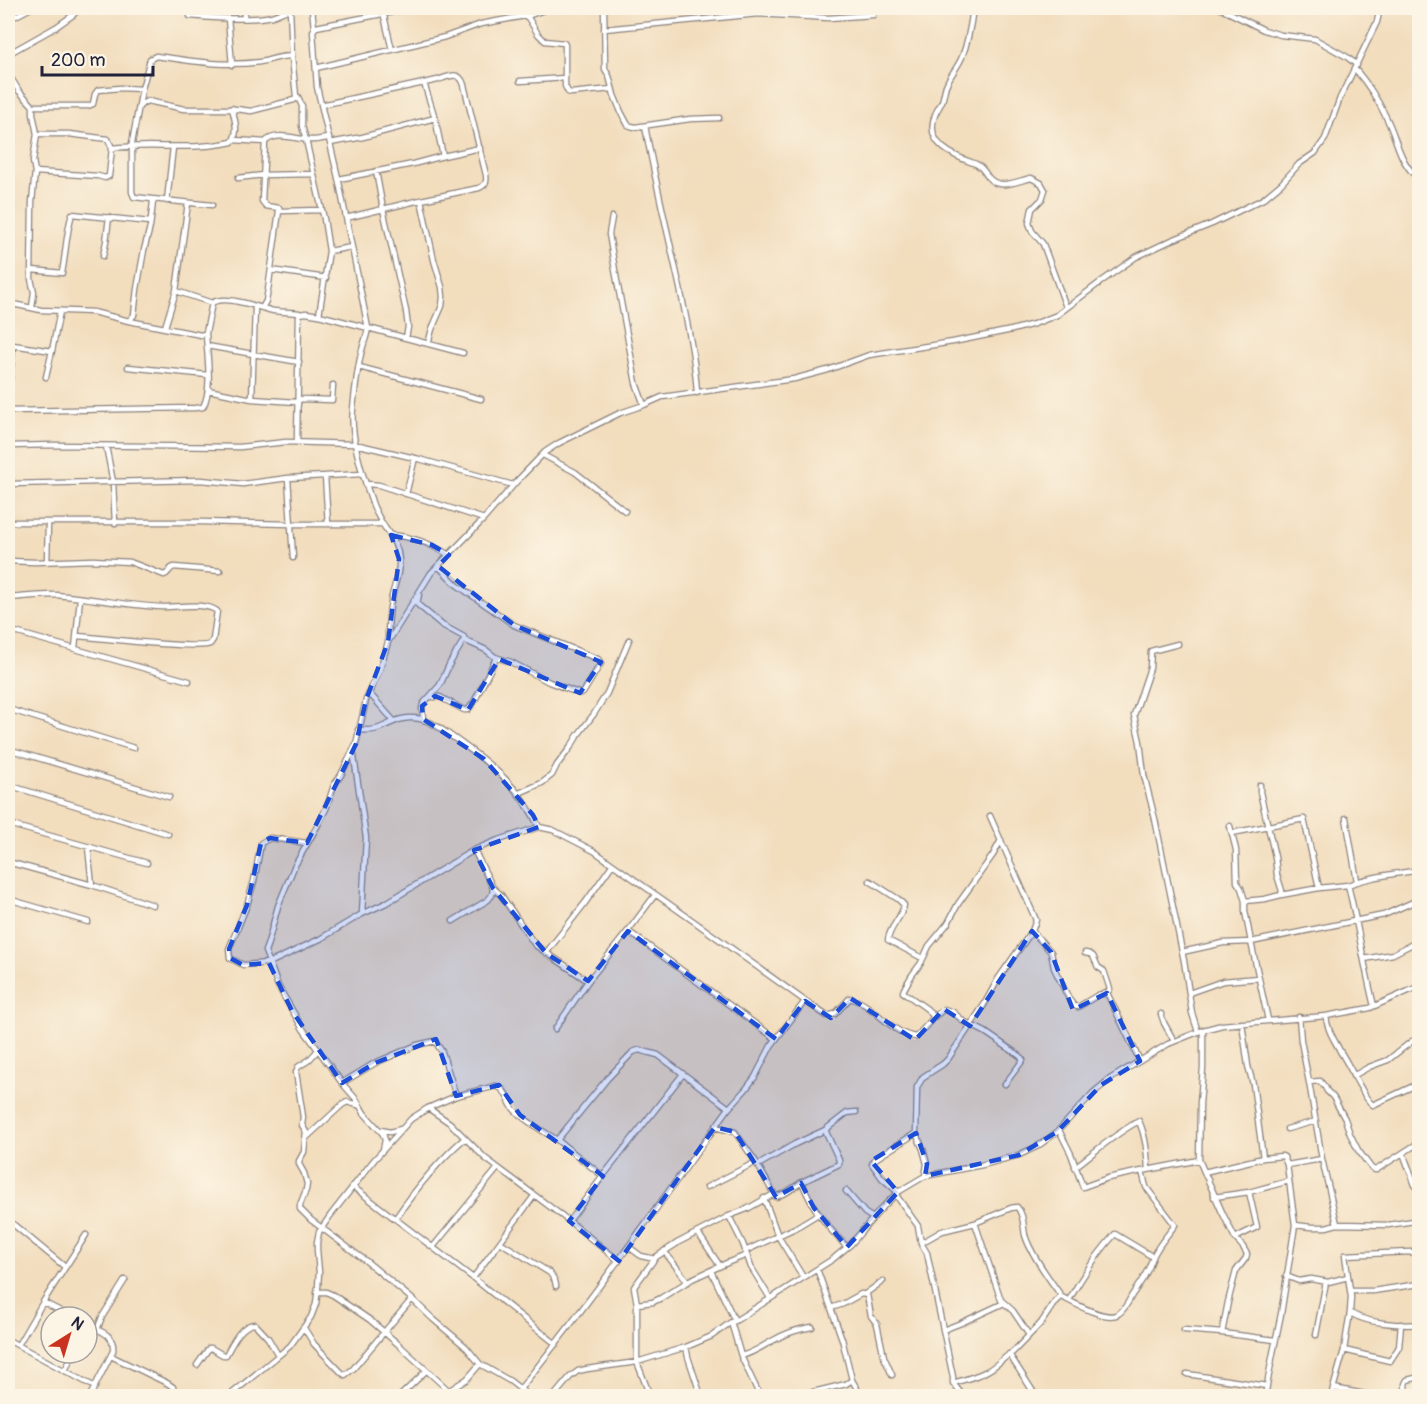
<svg xmlns="http://www.w3.org/2000/svg" width="1427" height="1404" font-family="Pangolin,sans-serif">
<rect width="100%" height="100%" fill="#fcf5e5"/>
<filter id="ink" filterUnits="userSpaceOnUse"><feTurbulence type="fractalNoise" baseFrequency=".0167" numOctaves="2"/><feDisplacementMap in="SourceGraphic" scale="12" xChannelSelector="R" yChannelSelector="G"/><feConvolveMatrix kernelMatrix="1 2 1 2 8 2 1 2 1" color-interpolation-filters="sRGB"/></filter>
<filter id="wash" filterUnits="userSpaceOnUse"><feTurbulence type="fractalNoise" baseFrequency=".008" numOctaves="4" result="noise"/><feDisplacementMap in="SourceGraphic" scale="24" xChannelSelector="R" yChannelSelector="G"/><feGaussianBlur stdDeviation="1.35" result="paint"/><feColorMatrix in="noise" values="0 0 0 0 0 0 0 0 0 0 0 0 0 0 0 0 0 1.4 0 .05"/><feComposite in="paint" operator="in"/></filter>
<g filter="url(#wash)">
<rect width="100%" height="100%" fill="#f2ddbd"/>
</g>
<g filter="url(#ink)">
<g fill="none" stroke-linecap="round" stroke-linejoin="round">
<defs>
<path id="minor" d="M68,8L73,15
M244,8V18
M312,8L314,28
M604,8L605,69L609,76L614,95L621,112L628,125L631,126L635,127L690,119L719,118
M973,8C971,24 968,42 962,57C959,65 952,73 948,81C944,88 945,91 943,98C942,104 937,109 935,115C924,144 953,156 976,164C982,167 984,171 988,177C999,191 1017,181 1031,178L1041,183L1045,190L1042,199L1032,209L1029,223L1032,231L1043,244L1066,307
M1220,8L1264,30L1281,35L1315,39L1347,57L1357,65
M384,14L405,9
M190,16C213,18 250,21 272,16C278,14 284,11 290,9
M527,16L538,34L545,41L564,43L565,45V86L568,92L571,93L612,89
M228,18L232,65
M8,20L31,8
M604,29L758,14L829,18L873,15
M8,54L56,27L73,15L80,8
M316,68L445,37L481,24L530,15L550,8
M1355,69C1367,83 1378,100 1386,117C1398,140 1398,162 1420,180
M8,74L11,78L19,91L33,106V114L37,134L33,161L35,172L32,202L31,279L34,292L32,308
M520,81L565,78
M298,97L302,106V126L306,140L324,219L329,251L319,315
M321,105L438,80C449,76 460,70 464,85L486,175C487,182 486,185 479,188L416,201L346,218
M33,106H88L93,104L95,94L98,90L120,88L142,89
M140,106L143,103L148,101L184,109H236L251,111L294,100L298,97L296,96L292,57
M435,118L443,156L480,148
M645,126C655,180 668,234 680,288C687,323 695,357 697,393
M234,140L265,142
M330,143L363,137L435,118L424,83
M112,148C151,143 193,151 232,142C239,132 235,120 232,108
M8,165L10,192V219H8
M376,171L383,209L406,311L408,327L406,338
M35,172L98,176L105,178L109,176L112,148L108,139L69,134H37
M238,178L263,175L313,174
M339,179L413,164L443,156
M152,199L212,205
M421,200L434,260L442,287L443,297L442,306L432,329L428,344
M167,201L173,147
M279,211L322,210
M612,217L609,234L615,270L636,383L644,405
M329,251L352,247
M103,256L106,242L109,217
M32,270L62,273C66,253 66,233 72,214L150,222
M271,270L326,278
M176,291L212,303
M8,303L41,310L93,312L129,321L201,335L206,333L212,303C225,294 259,308 274,311C282,312 291,312 299,313V314L306,313L319,315L463,353
M262,308L266,301L268,290L279,211V208L266,206L262,201L265,142C277,130 299,141 314,140C319,140 324,138 329,138
M8,314V303
M129,321L134,315L137,289L144,250L150,227L153,202L152,199L134,197L132,192V143L142,89L150,59L156,56C191,61 224,67 260,62C269,61 284,54 292,57L290,8
M165,327L176,291L188,203
M8,339L13,345L52,351
M207,346L299,362
M128,367L208,375
M359,367L481,399
M46,377L52,351L60,311
M8,380L10,378L13,345
M208,390L252,399L296,402L298,404
M252,399L255,307
M297,402L301,399L332,400L333,385
M8,411L195,408L203,407C213,388 207,355 206,334
M297,442L299,314
M8,446L54,445L240,447L286,442L355,444L419,459L513,485
M106,446L113,482L115,523
M543,455L575,472L625,511
M325,476L328,524
M288,478L293,558
M8,484L201,480L243,484L288,478L362,474
M367,484L379,485L484,519
M406,494L415,458
M8,522H201L291,524H383
M391,535C414,537 429,543 449,555
M8,561L35,562L93,560L130,562L164,575C169,574 169,568 174,567L220,571
M47,562L48,523
M438,566L457,585L514,625L598,659L601,663L583,693H578L549,682L511,662L495,657L486,650L464,640
M419,594L417,604L442,625L464,637V640L450,663L440,685L423,704L422,708L423,719
M8,598C23,597 39,595 54,595C90,597 126,606 162,607C177,607 205,602 217,611L213,640C212,641 211,643 210,644C202,650 94,637 77,636
M8,630L189,681
M388,642C388,628 388,615 391,601C393,588 400,574 399,560C398,544 390,536 382,523C378,516 373,507 371,499C362,474 350,435 353,409C355,390 357,369 362,350C364,342 367,336 368,328L339,182L317,87L313,31L316,27L382,14L384,16L392,50
M1178,644L1151,651L1150,668L1134,715L1140,742L1144,775L1155,819L1184,961L1192,1013L1198,1032
M75,648L80,598
M369,693L394,721
M430,697H440L464,710H468L474,702L496,658
M8,709L134,748
M358,730C365,730 371,731 377,729C389,725 399,717 412,718C430,718 443,731 457,740C492,765 521,788 539,827
M8,749L169,797
M353,750L366,838L362,914
M8,785L168,834
M519,793L542,783L552,775L557,765L570,748L578,735L594,714L607,693L629,640
M1346,818L1357,881
M8,824L147,863
M1230,826L1236,850L1237,882L1241,888L1245,901
M1232,833L1304,819L1319,888
M307,843L270,838L261,843L254,881L247,905L229,949L230,958L243,965L269,963L320,939L362,914L386,903L474,850L496,841L539,827L553,830L594,851L699,925L805,1001L827,1016L835,1014L850,998C875,1005 891,1034 916,1037L934,1017L927,1009L906,994L903,992L904,989L912,975L921,963L929,946L948,923L958,904L993,855L1001,840
M88,847L92,885
M8,862L92,885L153,905
M870,881L898,899L904,905C902,918 889,927 888,940L922,958
M1348,885C1371,876 1396,874 1420,870
M493,888L501,895L535,945L588,981
M1281,895L1319,888L1348,885C1358,925 1364,966 1374,1006
M8,899L88,922
M453,921L488,900L492,895L493,888L474,850
M628,931L776,1039
M1032,931L1051,952L1054,968L1069,999L1074,1006L1078,1007L1098,995L1107,993
M1182,952L1223,943L1251,942L1245,911V901L1265,899L1281,895L1282,891L1277,875L1275,857L1260,792V785
M546,953L585,903L612,865
M1085,953L1090,954L1093,956L1098,967L1104,971L1110,989L1107,993L1140,1061
M1364,959L1393,954L1420,940
M1189,993L1223,981L1259,978
M1161,1014L1164,1023L1174,1041
M1326,1016C1327,1030 1334,1039 1340,1051C1347,1062 1353,1074 1359,1085C1364,1092 1365,1099 1373,1105L1377,1103L1420,1083
M934,1017L944,1009L953,1012L963,1021L985,1032L1020,1056L1023,1060L1005,1084
M1299,1017L1301,1041L1309,1082L1320,1081L1325,1087L1327,1091L1333,1097L1345,1119L1350,1134L1358,1150L1372,1169L1376,1170L1420,1142
M1268,1020L1251,942L1384,915L1420,899
M555,1029L588,981L628,931L655,895
M1203,1030V1068L1200,1103L1199,1160L1222,1212L1235,1238L1243,1247L1247,1254L1246,1258L1236,1271L1228,1302L1222,1333L1275,1340
M318,1050L309,1060L298,1067L296,1072L303,1117L302,1125L306,1132L304,1152L299,1161V1164L304,1173L307,1184L306,1190L300,1205V1209L311,1220L366,1261L412,1299L433,1319L466,1347L480,1364L510,1381L529,1396
M683,1074L603,1176L557,1140L607,1079L633,1052L639,1050L658,1055L729,1108
M1353,1076L1369,1067L1388,1060L1412,1041L1418,1039L1420,1041
M1309,1082L1322,1159
M456,1096L496,1086C507,1089 507,1100 513,1108C521,1119 545,1132 557,1140
M428,1108L450,1123L485,1158L569,1221L619,1261
M1287,1129L1316,1121
M381,1130L390,1132L401,1129
M1059,1130L1071,1154L1083,1187L1108,1178L1142,1171
M306,1138L342,1105L347,1102L358,1105
M383,1150L385,1140L383,1134L364,1113L356,1099L342,1083L303,1029L278,986L265,951L268,943L278,906L294,867L319,823L326,809L334,785L341,775L356,744L366,700L380,669L388,642L431,573L484,519L517,481L545,452L559,443L620,413L644,405L662,397L794,379L828,370L869,355L953,342L1012,330L1034,324L1057,315L1102,281L1136,257L1172,240L1212,224L1263,199L1281,184L1299,164L1315,153L1325,139L1340,98L1377,22L1380,8
M1403,1153L1415,1185L1420,1190
M1263,1158L1282,1156L1284,1157L1287,1165L1295,1225L1281,1314L1272,1358L1265,1396
M758,1165L795,1144L825,1130L847,1113L856,1112
M1287,1165L1322,1159L1337,1224
M1075,1167C1096,1151 1116,1133 1139,1121C1146,1137 1147,1152 1148,1169
M1204,1172L1263,1158L1253,1084L1248,1066L1242,1023
M925,1176L927,1164L923,1149L916,1133L917,1087L923,1077L943,1064L948,1059L984,1005L998,979L1032,931L1036,920L990,816
M802,1182C812,1208 827,1227 847,1247
M352,1186L473,1278L556,1344
M707,1187L756,1162
M846,1191L865,1213L873,1218
M898,1192L882,1178L872,1164L875,1159L916,1133
M1249,1192L1289,1181
M774,1194L776,1197L787,1192L802,1182L839,1164V1160L825,1130
M896,1195L918,1226L921,1243L927,1253L953,1377V1383L963,1396
M1214,1197L1249,1192L1257,1227L1235,1238
M764,1198L778,1236L803,1277
M729,1216L743,1244L751,1267L770,1298
M395,1219C415,1190 438,1161 465,1138
M8,1220L65,1267
M569,1221L603,1176
M975,1223L1001,1300L1013,1311L1029,1335
M1295,1225L1311,1227H1326L1337,1224L1388,1225L1420,1220
M698,1233L720,1266
M500,1242L550,1273L555,1281L556,1286
M921,1243L942,1231L975,1223L1011,1208L1017,1207C1024,1214 1023,1226 1025,1235C1030,1253 1049,1279 1060,1294L1059,1298L1055,1302L1041,1323L1013,1352C1004,1357 996,1367 985,1372C975,1377 963,1380 953,1383
M433,1247L498,1168
M629,1247L641,1256L655,1259
M664,1251L688,1282
M745,1251L795,1228L818,1214
M1420,1253L1410,1252L1345,1255L1351,1297L1350,1312C1362,1323 1403,1326 1420,1324
M1153,1257C1158,1245 1167,1236 1175,1225L1146,1187L1142,1171L1199,1160
M817,1269L842,1339L852,1380L861,1396
M711,1271L735,1321
M1286,1276L1299,1281L1311,1279L1328,1282L1348,1277
M473,1278L534,1196
M1350,1291H1373L1419,1284L1417,1265V1253
M317,1292H326L333,1295L370,1320L398,1344L447,1389L450,1390L467,1379L480,1364
M865,1294L883,1281
M1060,1296C1072,1302 1106,1322 1118,1314C1124,1311 1129,1301 1132,1295C1141,1282 1148,1272 1153,1257L1115,1234C1096,1255 1083,1275 1069,1300
M637,1304L653,1302L661,1298L692,1279L729,1262L747,1255
M831,1308L843,1304L861,1294L867,1295L871,1316L877,1324L884,1357L892,1375
M72,1317L43,1302L86,1235
M731,1322L741,1356L760,1396
M87,1325C100,1331 115,1334 113,1351L90,1396
M304,1328L314,1344L342,1373L345,1375L353,1369L412,1299
M97,1330L102,1317L125,1280
M943,1330L961,1323L1004,1303
M1184,1330L1222,1333
M1316,1335L1326,1282
M8,1340L95,1387
M18,1345L43,1302
M686,1347L688,1357L701,1396
M1344,1350L1390,1361L1399,1347L1401,1324
M1009,1354L1036,1396
M111,1356L167,1383L173,1387L175,1396
M741,1356C753,1353 761,1347 772,1341C784,1334 798,1329 812,1327
M197,1365L209,1348H211L223,1355H226C232,1344 241,1324 255,1324L268,1338L278,1355
M65,1371L73,1353
M1187,1374L1267,1386
M1333,1388L1370,1395
M520,1389C593,1298 660,1203 729,1108L746,1089L755,1077L771,1046L805,1001
M232,1393L243,1396
M229,1396L290,1346L311,1317L316,1304L318,1287L319,1272L317,1250V1242L319,1232L330,1216L374,1160L411,1119L428,1108L456,1096L442,1052L435,1041L417,1045L375,1063L342,1083
M400,1396L426,1371
M554,1396L570,1377L578,1371L587,1369L637,1362L686,1347L712,1336L731,1322L735,1321L833,1259L851,1244L880,1210L898,1192L925,1176L982,1165L1019,1155L1038,1146L1057,1132L1093,1093L1110,1079L1168,1044L1203,1030L1222,1025L1326,1016L1370,1008L1420,986
M650,1396L637,1362V1304L634,1287L656,1257L679,1242L729,1216L747,1209L774,1194L756,1162L735,1132L715,1127
M797,1396L846,1384L852,1380
M1331,1396L1344,1350L1350,1312
M1406,1396L1405,1384L1407,1380L1420,1377"/>
</defs>
<!-- minor casing -->
<use href="#minor" stroke="#8a807c" stroke-width="7"/>
<!-- minor -->
<use href="#minor" stroke="#fff" stroke-width="4.5"/>
</g>
</g>
<!-- marked area -->
<path fill="#1d4ed8" fill-opacity="0.2" stroke="#1d4ed8" stroke-width="4.5" stroke-dasharray="12 8" stroke-linejoin="round" d="M391,535L432,545L449,555L438,566L514,625L601,662L580,693L499,659L468,710L435,696L422,706L423,719L484,759L533,815L539,827L474,850L493,888L546,953L588,981L628,931L776,1039L805,1001L831,1018L850,998L915,1040L944,1009L970,1026L1032,931L1051,952L1073,1010L1107,993L1140,1061L1101,1085L1057,1132L1019,1155L925,1176L927,1164L916,1133L871,1161L898,1192L847,1247L814,1208L801,1183L776,1197L735,1132L715,1127L619,1261L569,1221L603,1176L520,1115L499,1085L456,1096L436,1039L375,1063L342,1083L292,1011L269,963L243,965L230,958L229,949L247,905L261,843L270,838L307,843L356,744L366,700L388,642L399,559Z"/>
<!-- margin -->
<rect width="1427" height="1404" fill="none" stroke="#fcf5e5" stroke-width="30"/>
<!-- north arrow -->
<g transform="translate(69 1335) rotate(37)"><circle r="28" fill="#fcf5e5" stroke="#a5a1a1" stroke-width="1.5"/>
<path d="M0-4.5L10 22L0 15L-10 22Z" fill="#c8321e"/>
<text y="-9" font-size="16" font-weight="bold" text-anchor="middle" fill="#22223b">N</text>
</g>
<!-- scale -->
<path d="M42 66v9h111v-9" fill="none" stroke="#22223b" stroke-width="3"/>
<text x="51" y="66" font-size="18" fill="#22223b" stroke="#fcf5e5" stroke-width="4.5" paint-order="stroke">200 m</text>
</svg>
